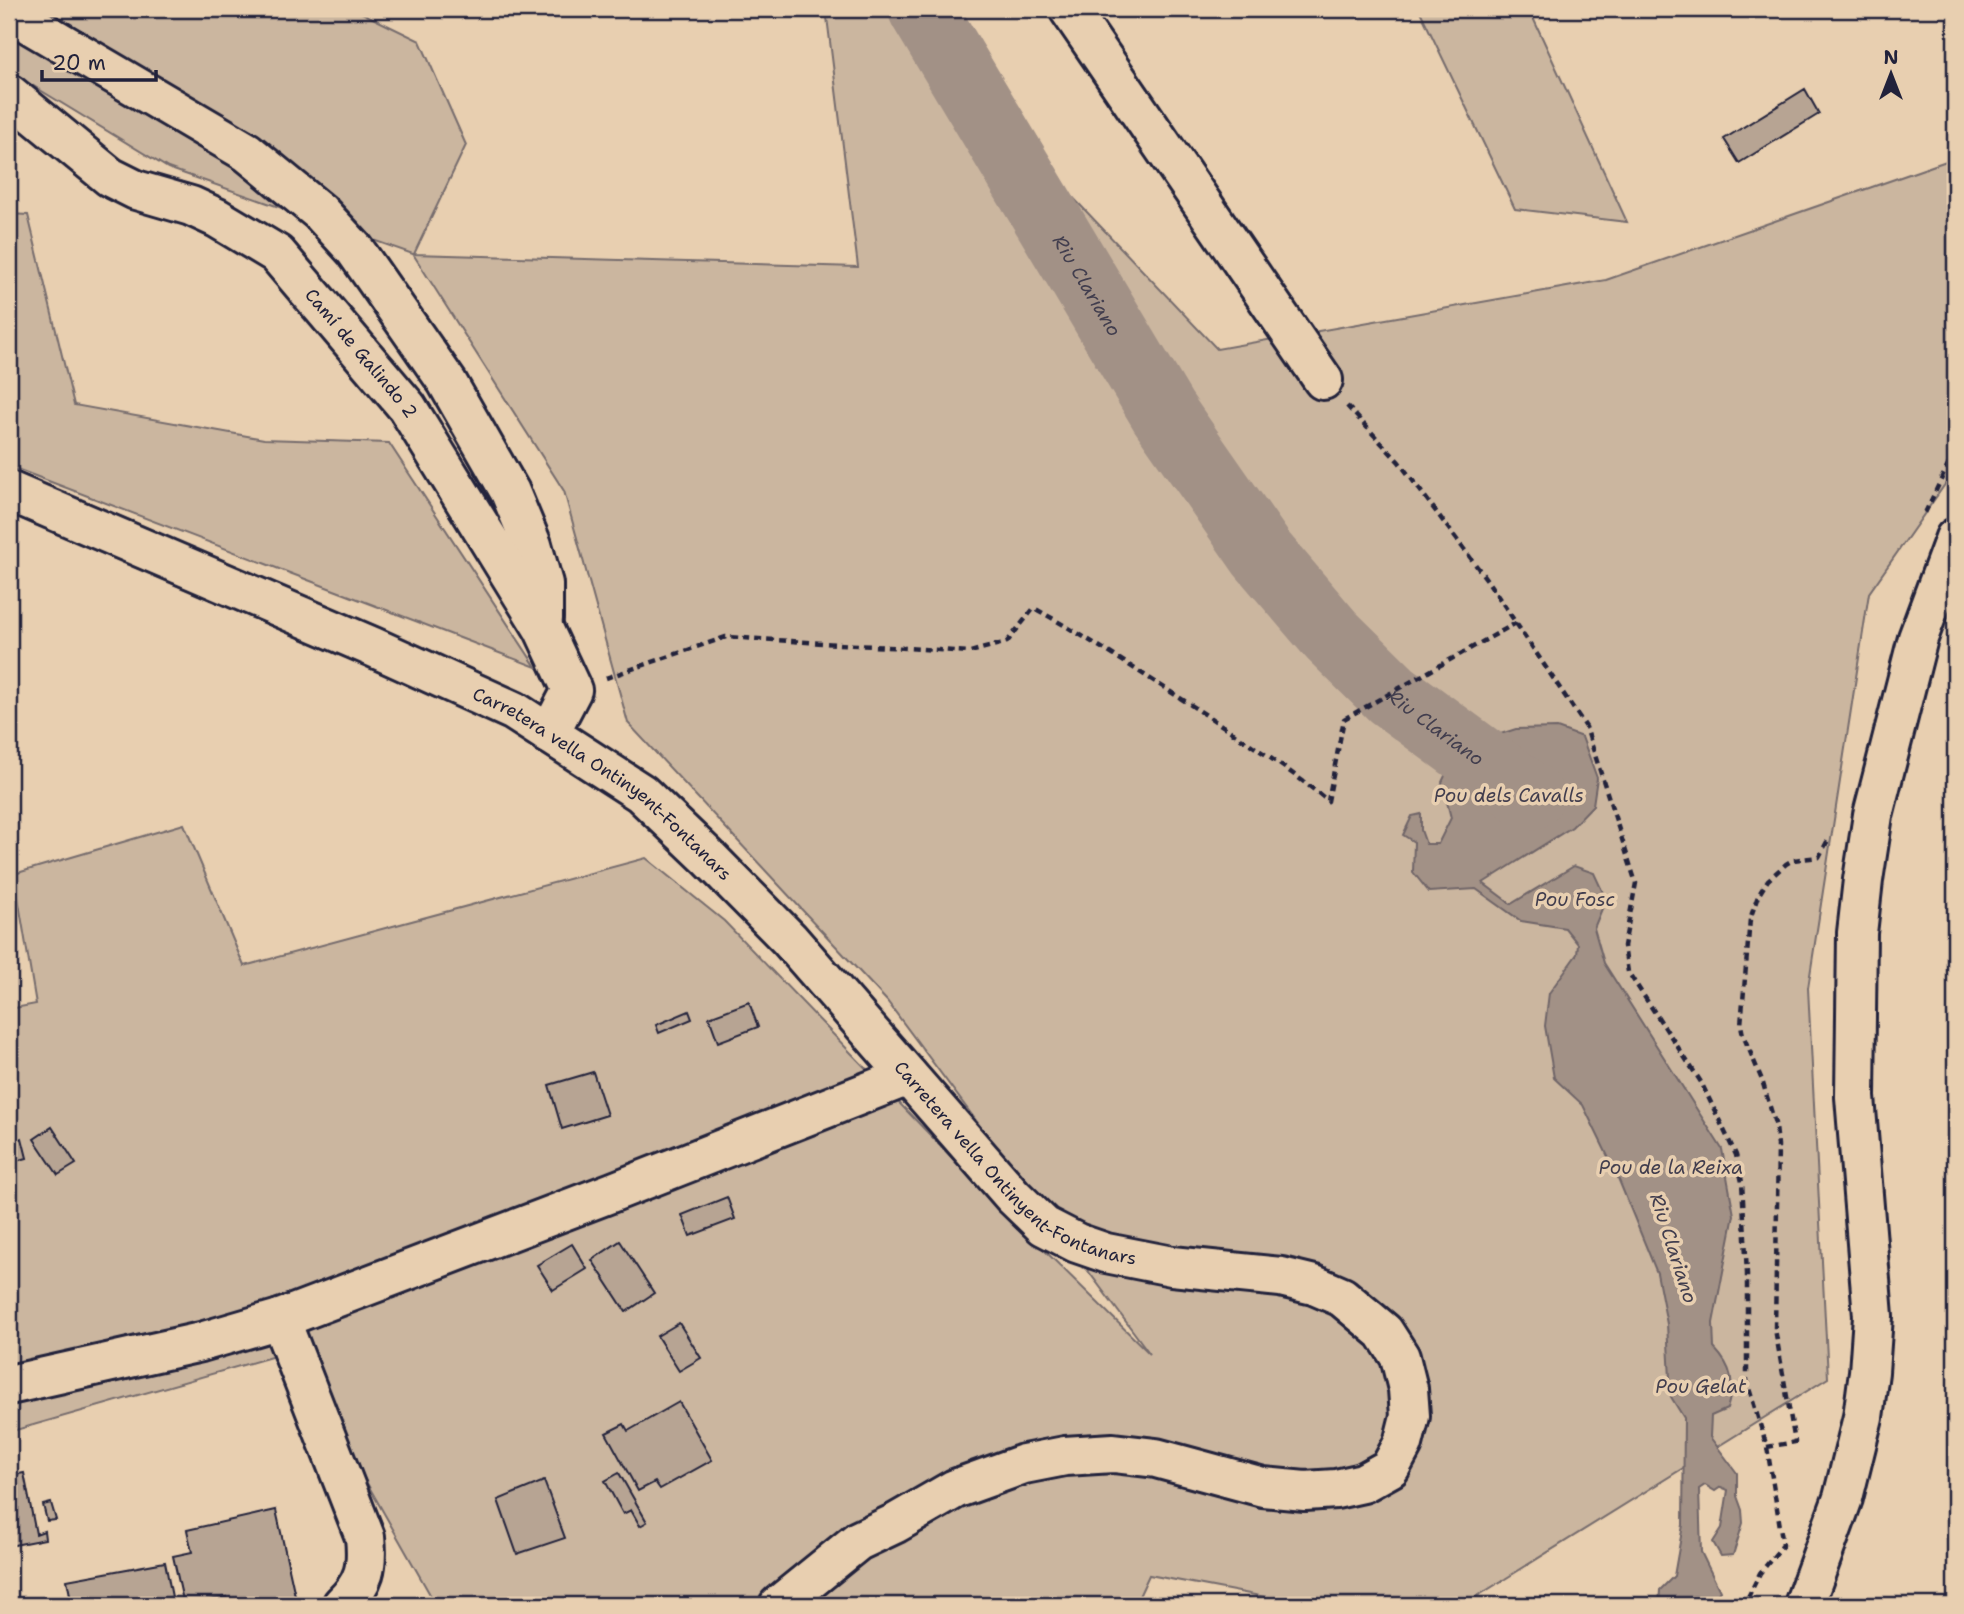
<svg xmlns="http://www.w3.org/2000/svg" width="1964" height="1614" font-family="'Shantell Sans',sans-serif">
<rect width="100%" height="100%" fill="#e8cfb0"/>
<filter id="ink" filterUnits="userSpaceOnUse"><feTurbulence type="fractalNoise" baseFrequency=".0143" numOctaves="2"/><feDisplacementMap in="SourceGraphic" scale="14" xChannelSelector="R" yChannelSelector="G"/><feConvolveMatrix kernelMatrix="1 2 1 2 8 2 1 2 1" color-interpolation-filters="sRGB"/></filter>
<g filter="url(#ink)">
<!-- green -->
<path fill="#cbb69f" stroke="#766c6d" stroke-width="2" d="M9,9H354L420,41L466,145L414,254L858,267L826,9H894L1217,349L1606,280L1955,158V470L1869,593L1808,988L1828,1378L1463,1605H1308L1149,1575L1135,1605H436L292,1351L9,1432V1009L36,1004L14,874L184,824L244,966L646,858L724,921L983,1190L1150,1354L887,1001L628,723L564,491L413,254L168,168L9,71Z
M1419,9H1529L1627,222L1515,209Z
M9,214L28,215L74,405L264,439L389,443L536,667L9,466Z"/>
<!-- water -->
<path fill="#a29186" stroke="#6f6568" stroke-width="2" d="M1557,728L1582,737L1597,778L1593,805L1572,827L1483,883L1511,904L1574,866L1594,873L1606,899L1594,928L1604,963L1722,1149L1734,1215L1713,1323L1714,1348C1733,1368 1735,1383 1727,1409L1711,1416L1710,1437L1737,1473V1496L1742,1510L1743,1523L1733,1555L1721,1556L1713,1542L1722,1528L1728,1490L1721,1487L1715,1491L1705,1485L1699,1489L1701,1552L1720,1591L1709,1605H1701L1698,1602L1693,1605H1659L1660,1590L1674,1576L1683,1525L1684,1418L1671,1397L1667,1324L1657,1273L1616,1173L1583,1105L1554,1078L1545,1026L1549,993L1577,954L1578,944L1565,928L1521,921L1476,889L1429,892L1413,872L1414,842L1403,835L1412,816L1421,814V830L1426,844H1438L1451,818L1442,782L1453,759V741L1485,739L1516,729Z"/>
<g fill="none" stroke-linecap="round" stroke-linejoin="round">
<!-- river -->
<path stroke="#a29186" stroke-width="68" id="s1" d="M922,9L1163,412L1262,554L1331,635L1392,695L1530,796"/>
</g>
<!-- building -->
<path fill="#b7a493" stroke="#22223b" stroke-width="2" d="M1805,89L1819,114L1739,163L1724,139Z
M749,1002L758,1027L718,1042L709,1017Z
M689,1011L692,1019L659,1033L656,1025Z
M593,1072L607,1115L562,1129L549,1085Z
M52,1127L76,1164L58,1175L34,1139Z
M22,1138L27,1158L9,1163V1142Z
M727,1197L735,1219L690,1236L682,1215Z
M620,1241L654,1293L626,1312L592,1260Z
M572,1244L587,1269L553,1290L537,1265Z
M679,1323L701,1358L679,1371L657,1336Z
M679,1402L712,1460L660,1489L655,1482L638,1491L606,1433L624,1424L628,1431Z
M24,1473L36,1534L44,1531L45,1539L9,1546V1476Z
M619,1473L647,1522L640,1526L631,1510L623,1514L605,1481Z
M544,1481L565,1538L517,1554L498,1500Z
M51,1503L56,1520L47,1521L43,1505Z
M276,1510L296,1600L275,1605H228L226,1597L184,1605L173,1556L192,1552L187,1530Z
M165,1562L172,1597L131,1605H72L67,1580Z"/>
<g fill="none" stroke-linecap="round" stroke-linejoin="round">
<defs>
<g id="minor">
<path d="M1069,9L1323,380"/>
<path d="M9,12L247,152L320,212L355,250L447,382L510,492L532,545L543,584V619"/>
<path id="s2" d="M9,94L110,177L136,190L191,206L217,218L277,254L407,407L543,628L572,690L549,734"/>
<path id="s3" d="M9,491L373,647L514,711L641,793L708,857L789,939L1013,1196L1044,1226L1077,1243L1106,1253L1172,1266L1281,1277L1314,1285L1342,1297L1384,1332L1400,1357L1408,1389L1410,1416L1403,1444L1390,1468L1363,1483L1336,1489L1305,1491L1263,1487L1156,1458L1113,1453L1065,1456L1024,1464L955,1489L896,1523L858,1541L779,1605"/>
<path d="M280,1319L365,1537C368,1566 365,1583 342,1605"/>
<path d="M9,1385L201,1342L280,1319L613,1192L908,1076"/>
</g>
<path id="major" d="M1804,1605L1843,1498L1863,1417L1869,1372L1873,1316L1855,1097L1857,933L1863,880L1873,815L1918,638L1955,538"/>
</defs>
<!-- minor casing -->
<use href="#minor" stroke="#22223b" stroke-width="44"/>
<!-- major casing -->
<use href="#major" stroke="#22223b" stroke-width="44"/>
<!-- path -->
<path stroke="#22223b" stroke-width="4.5" stroke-dasharray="7 5" stroke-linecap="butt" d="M1347,406L1399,462L1487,580L1586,727L1636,883L1624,946L1628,972L1701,1082L1736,1155L1742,1182L1747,1274V1382L1767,1447L1783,1545L1760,1573L1744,1605
M1925,513L1955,451
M606,678L726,637L970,652L1007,642L1034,608C1090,639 1143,674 1197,709C1242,739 1287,767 1328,801L1344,719L1516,623
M1767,1447L1795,1442L1775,1329L1778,1145L1776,1127L1762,1080L1743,1035L1741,1025L1750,919L1758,896L1768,880L1786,864L1793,860L1819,857L1828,840"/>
<!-- minor -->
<use href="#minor" stroke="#e8cfb0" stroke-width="38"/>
<!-- major -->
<use href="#major" stroke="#e8cfb0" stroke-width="38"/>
</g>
</g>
<g text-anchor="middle" stroke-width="7" stroke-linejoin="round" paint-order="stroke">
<!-- street labels -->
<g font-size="18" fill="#22223b" stroke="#e8cfb0">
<text dy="6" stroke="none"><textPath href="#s2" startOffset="446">Camí de Galindo 2</textPath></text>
<text dy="6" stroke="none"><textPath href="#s3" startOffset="665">Carretera vella Ontinyent-Fontanars</textPath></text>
<text dy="6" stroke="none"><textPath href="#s3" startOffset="1234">Carretera vella Ontinyent-Fontanars</textPath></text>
</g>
<!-- water labels -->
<g font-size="19" font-style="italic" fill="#423e4e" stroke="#e8cfb0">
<text dy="7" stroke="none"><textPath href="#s1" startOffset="322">Riu Clariano</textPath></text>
<text dy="7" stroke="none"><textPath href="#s1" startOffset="889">Riu Clariano</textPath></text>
<text x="1509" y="802">Pou dels Cavalls</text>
<text x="1575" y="906">Pou Fosc</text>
<text x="1671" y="1174">Pou de la Reixa</text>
<text transform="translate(1674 1248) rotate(72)" y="7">Riu Clariano</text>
<text x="1701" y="1393">Pou Gelat</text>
</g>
</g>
<!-- margin -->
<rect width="1964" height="1614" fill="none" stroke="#e8cfb0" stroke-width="35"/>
<rect x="18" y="18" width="1929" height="1579" fill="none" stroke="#22223b" stroke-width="2.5" filter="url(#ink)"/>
<!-- north arrow -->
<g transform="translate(1891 74)" stroke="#e8cfb0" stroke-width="5" paint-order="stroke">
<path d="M0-5L12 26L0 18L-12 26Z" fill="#22223b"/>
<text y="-10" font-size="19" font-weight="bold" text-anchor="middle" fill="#22223b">N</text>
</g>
<!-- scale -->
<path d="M42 70v10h114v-10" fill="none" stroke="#22223b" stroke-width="3.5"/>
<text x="52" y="70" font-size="21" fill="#22223b" stroke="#e8cfb0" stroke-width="5" paint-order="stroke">20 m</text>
</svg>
